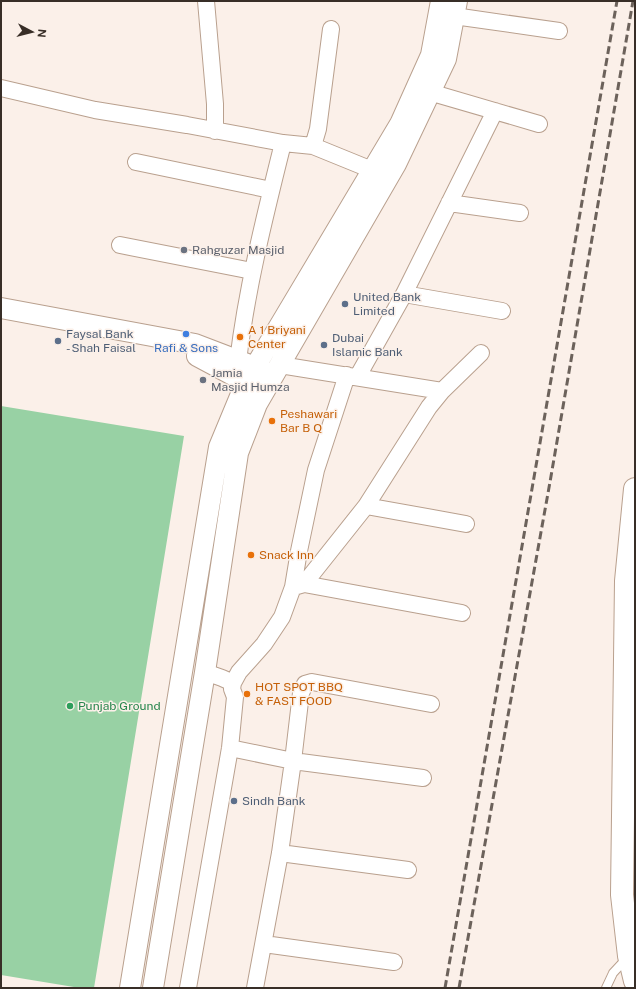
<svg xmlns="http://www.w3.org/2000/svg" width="636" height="989" font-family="'Public Sans',sans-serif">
<rect width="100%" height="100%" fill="#fbf0e9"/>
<!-- green -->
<path fill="#98d1a4" d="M1,406L184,436L94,988H80L1,975Z
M635,726V898L629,897Z"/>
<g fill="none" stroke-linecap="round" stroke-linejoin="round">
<defs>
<path id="service" d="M606,988L613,973L627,958"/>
<path id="minor" d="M206,1L215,104V131
M454,16L559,31
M1,88L95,110L187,125L283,143L313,146L372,170
M419,89L539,124
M313,146L318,129L331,29
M136,162L271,190
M449,203L520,213
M120,245L252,271
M404,294L502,311
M238,361C247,287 265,215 283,143
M280,365L442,391
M358,376L404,294L495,111
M366,506L466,524
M304,584L366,506L429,407L442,391L481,353
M297,586L304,584L462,613
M233,683L239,672L264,644L282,617L293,587L299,551L316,470L347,375
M230,748L293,761L423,778
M280,853L408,870
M264,944L394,962
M188,988L230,748L235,697L232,689L233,683L222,678L205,672
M255,988L280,853L293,761L301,693L305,684L312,682L431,704"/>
<path id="tertiary" d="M1,308L195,344L255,367L266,373
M197,356L257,388
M130,988L219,447L246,382L400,124L431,55L441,1
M153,988L205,672L238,453L257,404L396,164L446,59L457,1"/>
<path id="trunk" d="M635,489L626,581L622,895L629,956L635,981"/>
</defs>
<!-- service casing -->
<use href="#service" stroke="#b9a08e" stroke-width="10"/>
<!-- minor casing -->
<use href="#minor" stroke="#b9a08e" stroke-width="18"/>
<!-- tertiary casing -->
<use href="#tertiary" stroke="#b9a08e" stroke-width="22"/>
<!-- trunk casing -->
<use href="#trunk" stroke="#b9a08e" stroke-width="24"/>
<!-- service -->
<use href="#service" stroke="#fff" stroke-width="8"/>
<!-- minor -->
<use href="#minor" stroke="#fff" stroke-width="16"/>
<!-- tertiary -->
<use href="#tertiary" stroke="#fff" stroke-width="20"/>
<!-- trunk -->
<use href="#trunk" stroke="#fff" stroke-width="22"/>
<!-- rail -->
<path stroke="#6c625b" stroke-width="3" stroke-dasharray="8 4" stroke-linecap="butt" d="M445,988L617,1
M459,988L550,482L633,1"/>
</g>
<!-- markers -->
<g fill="#6b7280" stroke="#fbf0e9" stroke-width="1.5">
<circle cx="184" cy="250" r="4"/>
<circle cx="203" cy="380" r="4"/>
</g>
<g fill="#5c6f8a" stroke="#fbf0e9" stroke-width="1.5">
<circle cx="345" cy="304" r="4"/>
<circle cx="58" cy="341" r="4"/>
<circle cx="324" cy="345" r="4"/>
<circle cx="234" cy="801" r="4"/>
</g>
<circle fill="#3f7fe0" stroke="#fbf0e9" stroke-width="1.5" cx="186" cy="334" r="4"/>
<g fill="#e8710a" stroke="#fbf0e9" stroke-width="1.5">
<circle cx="240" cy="337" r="4"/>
<circle cx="272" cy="421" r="4"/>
<circle cx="251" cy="555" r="4"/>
<circle cx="247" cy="694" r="4"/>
</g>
<circle fill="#2e9e5b" stroke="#fbf0e9" stroke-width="1.5" cx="70" cy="706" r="4"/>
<g text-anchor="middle" stroke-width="3" stroke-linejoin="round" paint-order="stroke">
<!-- worship labels -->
<g font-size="12" fill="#5b616d" stroke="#fbf0e9" text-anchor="start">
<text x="192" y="254">Rahguzar Masjid</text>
<text x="211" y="377">Jamia<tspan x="211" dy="14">Masjid Humza</tspan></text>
</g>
<!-- service labels -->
<g font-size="12" fill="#4e5e75" stroke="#fbf0e9" text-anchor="start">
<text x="353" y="301">United Bank<tspan x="353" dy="14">Limited</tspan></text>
<text x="66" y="338">Faysal Bank<tspan x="66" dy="14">- Shah Faisal</tspan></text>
<text x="332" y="342">Dubai<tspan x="332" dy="14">Islamic Bank</tspan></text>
<text x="242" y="805">Sindh Bank</text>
</g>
<!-- food labels -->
<g font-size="12" fill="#c56008" stroke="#fbf0e9" text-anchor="start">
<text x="248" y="334">A 1 Briyani<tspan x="248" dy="14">Center</tspan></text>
<text x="280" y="418">Peshawari<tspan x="280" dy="14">Bar B Q</tspan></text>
<text x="259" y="559">Snack Inn</text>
<text x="255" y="691">HOT SPOT BBQ<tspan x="255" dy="14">&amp; FAST FOOD</tspan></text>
</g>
<!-- shop labels -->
<g font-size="12" fill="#366cbe" stroke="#fbf0e9">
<text x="186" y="352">Rafi &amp; Sons</text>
</g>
<!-- leisure labels -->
<g font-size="12" fill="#27864d" stroke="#fbf0e9" text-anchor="start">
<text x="78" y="710">Punjab Ground</text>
</g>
</g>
<!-- border -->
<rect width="636" height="989" fill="none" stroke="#382e27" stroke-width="4"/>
<!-- north arrow -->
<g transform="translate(32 32) rotate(97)" stroke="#fbf0e9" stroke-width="3" paint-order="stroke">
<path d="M0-3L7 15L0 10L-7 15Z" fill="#382e27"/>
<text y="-6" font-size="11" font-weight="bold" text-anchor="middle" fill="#382e27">N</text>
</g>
</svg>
